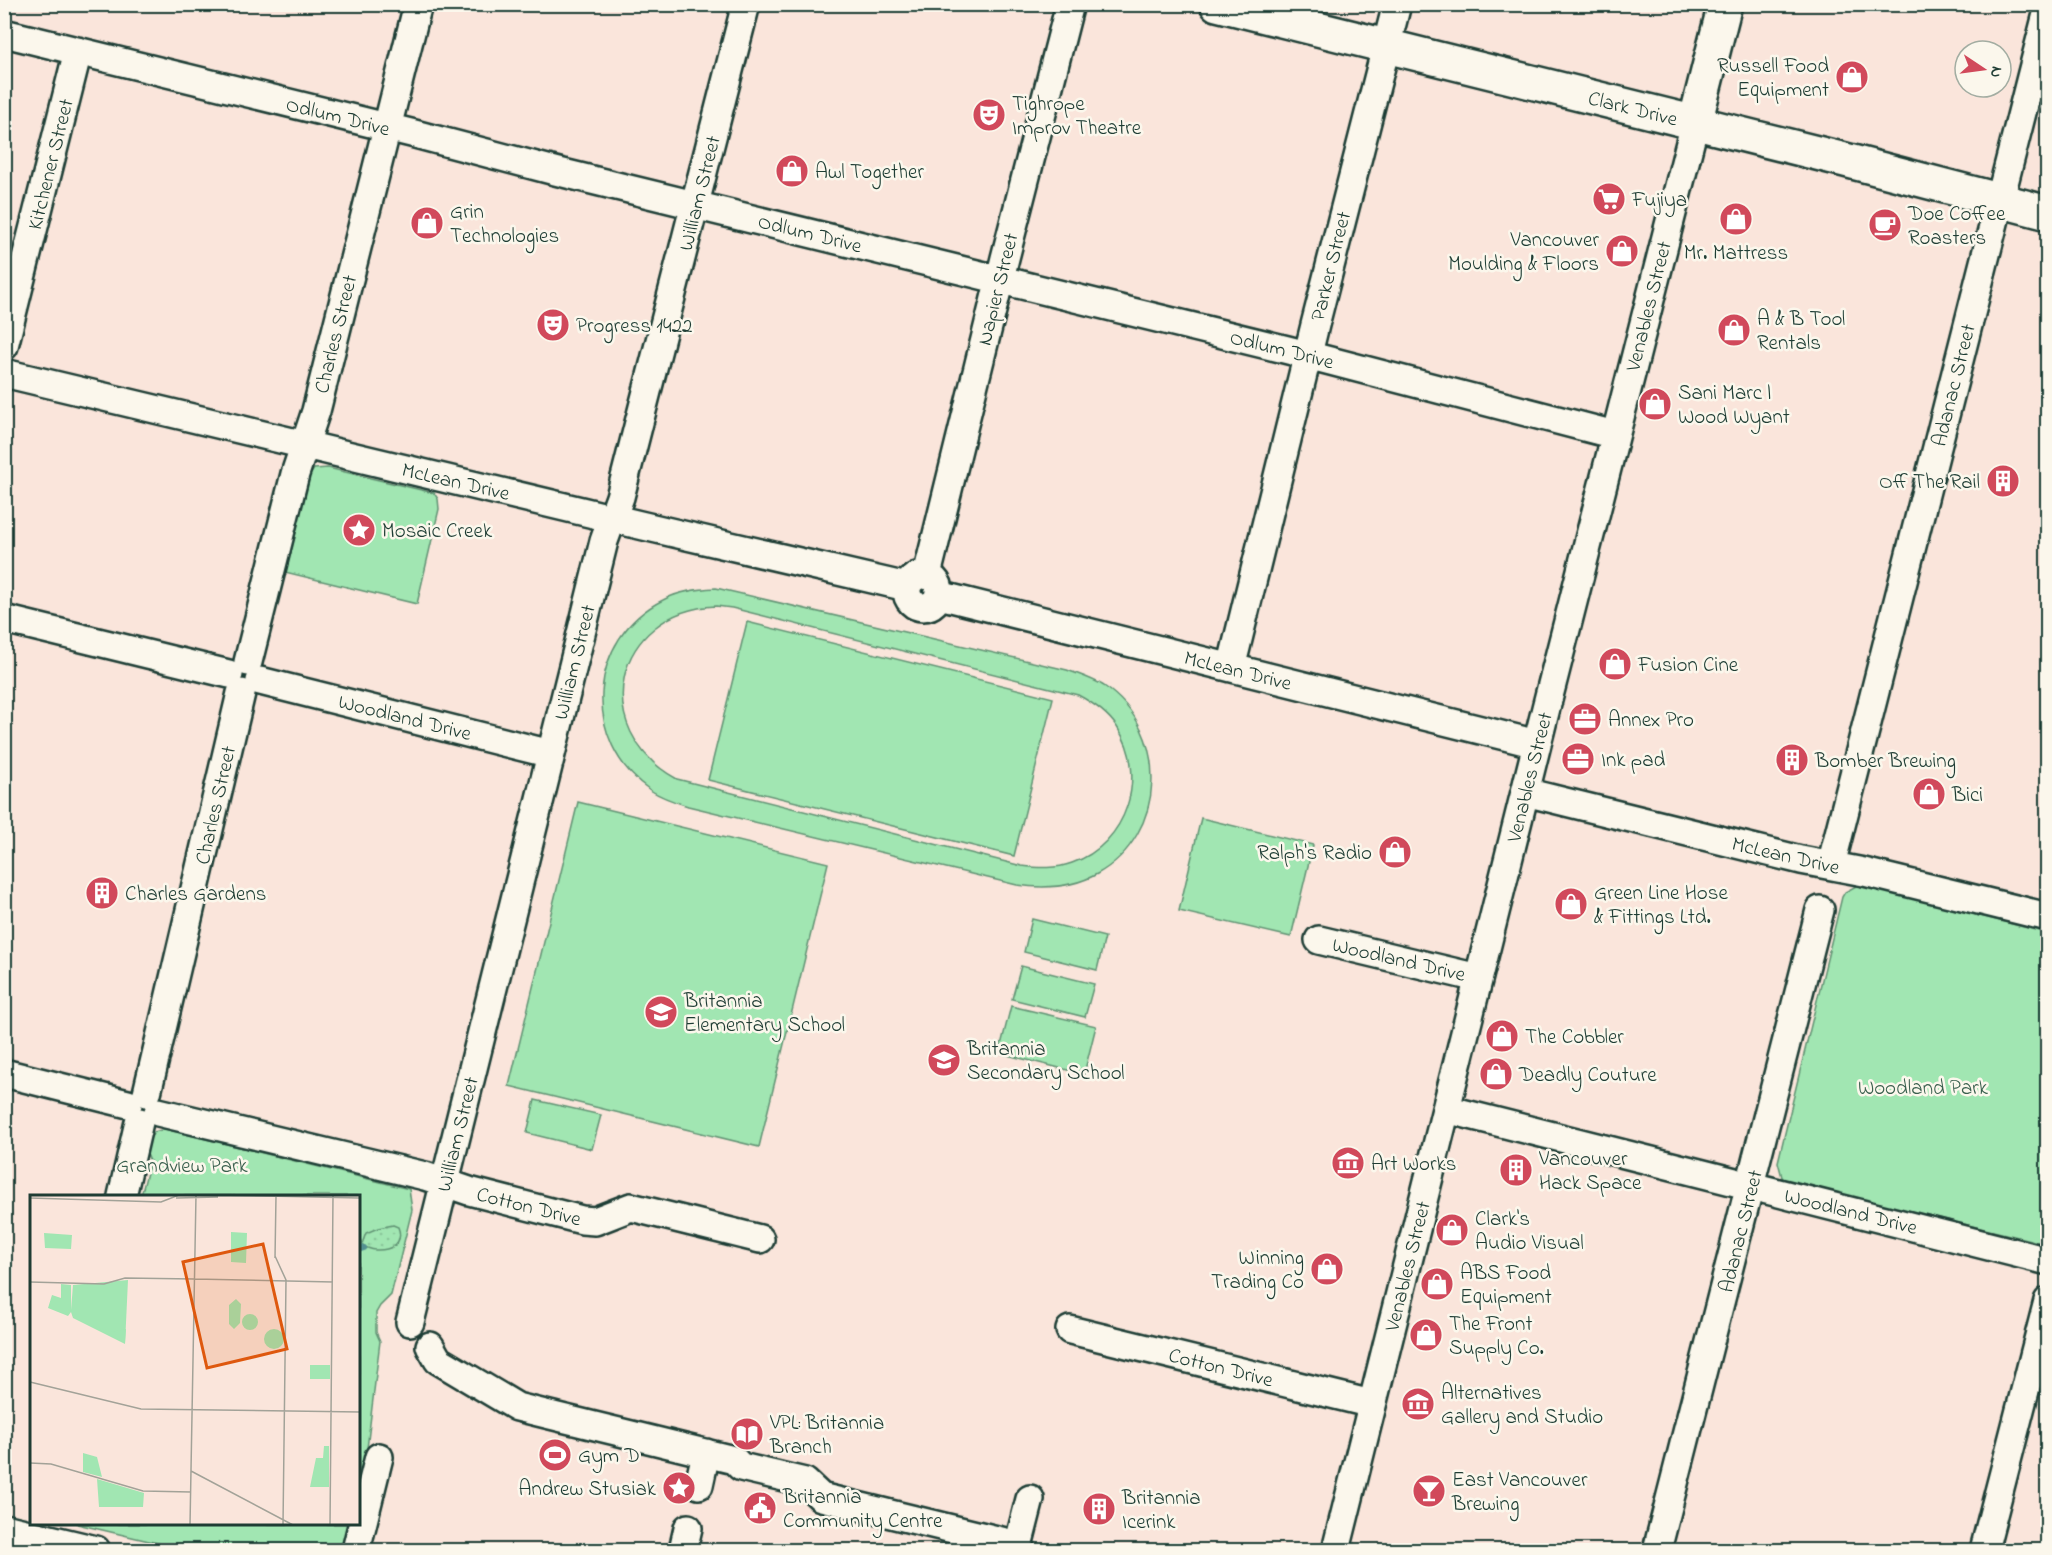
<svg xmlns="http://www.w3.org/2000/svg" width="2052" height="1555" font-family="'Indie Flower',sans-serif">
<defs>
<pattern id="garden-dots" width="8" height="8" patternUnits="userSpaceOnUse" patternTransform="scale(1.5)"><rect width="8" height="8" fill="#a1e6b2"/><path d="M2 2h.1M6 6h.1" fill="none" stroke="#8ac69a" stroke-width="1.8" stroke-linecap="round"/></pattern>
</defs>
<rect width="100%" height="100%" fill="#fae5db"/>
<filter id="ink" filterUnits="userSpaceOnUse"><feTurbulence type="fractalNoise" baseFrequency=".0167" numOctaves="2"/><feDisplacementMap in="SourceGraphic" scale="12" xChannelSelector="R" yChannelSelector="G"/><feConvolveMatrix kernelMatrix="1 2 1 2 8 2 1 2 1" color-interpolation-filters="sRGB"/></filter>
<g filter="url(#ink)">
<!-- green -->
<path fill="#a1e6b2" stroke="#609273" stroke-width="1.5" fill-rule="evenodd" d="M328,468L434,493L438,499L439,509L417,604L285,572L308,478L314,469Z
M716,588L1067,670C1080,675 1093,679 1104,686C1171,731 1167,835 1097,874C1072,888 1045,889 1017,885L688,806C675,802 662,798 650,790C581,742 587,638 663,600C679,591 698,589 716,588ZM716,606L732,608L1078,695C1093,703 1107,712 1117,727C1149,775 1127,844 1072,863C1056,869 1039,868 1022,866L677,779C587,730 614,611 716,606Z
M747,622L1053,698L1014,856L708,780Z
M578,802L828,863L759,1147L509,1086Z
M1201,818L1313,845L1291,937L1179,911Z
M1856,886H1863L2047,933V1244L1785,1181L1782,1177L1778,1162L1842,897L1845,892Z
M1032,919L1105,937L1097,970L1024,952Z
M1021,966L1094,984L1085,1017L1012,999Z
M1011,1006L1096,1026L1084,1074L999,1053Z
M535,1100L601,1115L592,1149L527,1133Z
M165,1129L409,1189L412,1210L391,1295L380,1306L376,1313V1332L380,1341L365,1465L359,1490L358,1196H141L150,1161L146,1152L148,1142L154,1132Z
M77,1524H350L343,1550H187Z"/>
<!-- garden -->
<path fill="url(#garden-dots)" stroke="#609273" stroke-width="1.5" d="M393,1225L398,1227C408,1252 370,1255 362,1244L366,1233L378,1228Z"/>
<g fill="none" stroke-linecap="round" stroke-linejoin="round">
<!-- stream -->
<path stroke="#539090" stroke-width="6" d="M358,1250L364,1248"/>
<defs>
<path id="minor" d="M4,33L411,133L555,171L1288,350L1615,435
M4,346L78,51
M4,373L644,526L907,587
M907 591a16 16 0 1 1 32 0a16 16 0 1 1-32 0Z
M927,575L1005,258L1070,4
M939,595L1537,744
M4,619L229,674
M248,662L295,474L316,411L418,4
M1231,668L1315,325L1397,4
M260,681L551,754
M1525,792L1801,860L1864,872L2048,917
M1831,865L2048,10
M1319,940L1478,978
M4,1073L128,1104
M147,1093L241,693
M1446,1109L2048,1261
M158,1112L425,1176L469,1191L582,1220L595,1221L631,1207L760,1239
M122,1196L139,1122
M410,1322L604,541L620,497L746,4
M1070,1330L1372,1404
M430,1346L438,1360L517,1407L734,1460L741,1467L805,1482L821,1497L1018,1545
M699,1485L706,1453
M4,1528L96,1550
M356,1550L379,1457
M683,1550L688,1528
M1017,1550L1030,1499
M1336,1550L1546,708L1695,123
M1657,1550L1820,910
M1984,1550L2048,1301"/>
<path id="major" d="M1217,4L1845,160L2048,213
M1695,123L1725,4"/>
</defs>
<!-- minor casing -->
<use href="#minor" stroke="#1f3d34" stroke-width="32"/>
<!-- major casing -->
<use href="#major" stroke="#1f3d34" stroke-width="38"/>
<!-- minor -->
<use href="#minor" stroke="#fbf7ec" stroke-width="27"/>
<!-- major -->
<use href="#major" stroke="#fbf7ec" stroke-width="33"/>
</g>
</g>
<!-- icons -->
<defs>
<symbol id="shop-disc" viewBox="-11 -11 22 22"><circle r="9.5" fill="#d1495b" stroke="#fbf7ec"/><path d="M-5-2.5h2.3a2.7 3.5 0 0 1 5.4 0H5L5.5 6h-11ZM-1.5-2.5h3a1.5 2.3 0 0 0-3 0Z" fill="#fff"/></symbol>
<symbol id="theatre-disc" viewBox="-11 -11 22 22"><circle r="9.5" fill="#d1495b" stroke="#fbf7ec"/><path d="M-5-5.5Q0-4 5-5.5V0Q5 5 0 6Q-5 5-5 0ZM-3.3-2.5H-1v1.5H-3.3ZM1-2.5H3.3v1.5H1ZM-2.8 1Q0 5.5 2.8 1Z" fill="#fff"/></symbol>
<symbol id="supermarket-disc" viewBox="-11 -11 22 22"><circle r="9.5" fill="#d1495b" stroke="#fbf7ec"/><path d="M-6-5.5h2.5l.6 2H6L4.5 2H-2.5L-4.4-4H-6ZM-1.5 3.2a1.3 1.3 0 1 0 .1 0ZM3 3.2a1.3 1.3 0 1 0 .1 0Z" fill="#fff"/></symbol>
<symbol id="cafe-disc" viewBox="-11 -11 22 22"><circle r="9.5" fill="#d1495b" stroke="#fbf7ec"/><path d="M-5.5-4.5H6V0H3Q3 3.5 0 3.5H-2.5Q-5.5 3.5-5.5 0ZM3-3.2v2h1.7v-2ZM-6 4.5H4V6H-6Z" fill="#fff"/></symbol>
<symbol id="building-disc" viewBox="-11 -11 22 22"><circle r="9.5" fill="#d1495b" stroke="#fbf7ec"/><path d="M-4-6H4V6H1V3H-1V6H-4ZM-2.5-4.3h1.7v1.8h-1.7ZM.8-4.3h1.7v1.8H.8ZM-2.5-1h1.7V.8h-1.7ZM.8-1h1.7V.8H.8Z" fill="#fff"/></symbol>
<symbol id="sight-disc" viewBox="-11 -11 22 22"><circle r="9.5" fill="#d1495b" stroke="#fbf7ec"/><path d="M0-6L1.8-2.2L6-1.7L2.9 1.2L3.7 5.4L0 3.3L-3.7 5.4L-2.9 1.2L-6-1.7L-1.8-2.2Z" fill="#fff"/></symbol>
<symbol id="office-disc" viewBox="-11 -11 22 22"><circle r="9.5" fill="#d1495b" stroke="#fbf7ec"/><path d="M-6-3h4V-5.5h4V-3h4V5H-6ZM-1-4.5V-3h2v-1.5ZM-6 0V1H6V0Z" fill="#fff"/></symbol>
<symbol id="school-disc" viewBox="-11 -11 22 22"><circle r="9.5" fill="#d1495b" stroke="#fbf7ec"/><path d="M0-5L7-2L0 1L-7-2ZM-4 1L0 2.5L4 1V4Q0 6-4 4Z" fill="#fff"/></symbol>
<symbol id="museum-disc" viewBox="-11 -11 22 22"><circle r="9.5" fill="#d1495b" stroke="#fbf7ec"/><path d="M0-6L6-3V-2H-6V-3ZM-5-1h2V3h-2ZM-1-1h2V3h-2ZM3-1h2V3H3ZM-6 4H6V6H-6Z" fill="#fff"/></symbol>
<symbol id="library-disc" viewBox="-11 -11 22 22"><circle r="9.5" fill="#d1495b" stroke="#fbf7ec"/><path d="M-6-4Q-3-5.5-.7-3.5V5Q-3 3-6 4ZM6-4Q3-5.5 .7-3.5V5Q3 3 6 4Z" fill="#fff"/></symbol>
<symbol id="stadium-disc" viewBox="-11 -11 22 22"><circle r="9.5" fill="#d1495b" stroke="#fbf7ec"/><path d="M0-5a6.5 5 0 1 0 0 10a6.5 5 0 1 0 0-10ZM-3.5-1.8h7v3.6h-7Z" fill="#fff"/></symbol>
<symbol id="bar-disc" viewBox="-11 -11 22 22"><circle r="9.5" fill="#d1495b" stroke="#fbf7ec"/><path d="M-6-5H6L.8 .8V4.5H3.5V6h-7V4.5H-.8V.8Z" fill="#fff"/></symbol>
<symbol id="civic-disc" viewBox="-11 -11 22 22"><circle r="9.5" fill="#d1495b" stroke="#fbf7ec"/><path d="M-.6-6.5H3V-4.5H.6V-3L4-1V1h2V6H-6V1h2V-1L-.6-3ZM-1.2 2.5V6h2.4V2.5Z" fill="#fff"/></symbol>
</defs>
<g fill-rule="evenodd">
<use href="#shop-disc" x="1833" y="58" width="38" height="38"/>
<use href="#theatre-disc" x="970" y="96" width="38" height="38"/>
<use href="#shop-disc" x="773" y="152" width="38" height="38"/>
<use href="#supermarket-disc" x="1590" y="180" width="38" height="38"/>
<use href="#shop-disc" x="1717" y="200" width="38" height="38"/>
<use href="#shop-disc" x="408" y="204" width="38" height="38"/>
<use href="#cafe-disc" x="1866" y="206" width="38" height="38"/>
<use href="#shop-disc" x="1603" y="232" width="38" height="38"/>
<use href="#theatre-disc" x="534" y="306" width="38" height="38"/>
<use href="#shop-disc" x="1715" y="311" width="38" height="38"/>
<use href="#shop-disc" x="1636" y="385" width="38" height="38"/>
<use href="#building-disc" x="1984" y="462" width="38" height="38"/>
<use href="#sight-disc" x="340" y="511" width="38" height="38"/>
<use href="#shop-disc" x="1596" y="645" width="38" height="38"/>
<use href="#office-disc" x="1566" y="700" width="38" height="38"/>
<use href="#office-disc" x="1559" y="740" width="38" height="38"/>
<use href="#building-disc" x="1773" y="741" width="38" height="38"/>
<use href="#shop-disc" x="1910" y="775" width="38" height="38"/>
<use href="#shop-disc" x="1376" y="833" width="38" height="38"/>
<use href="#building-disc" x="83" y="874" width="38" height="38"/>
<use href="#shop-disc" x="1552" y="885" width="38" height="38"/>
<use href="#school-disc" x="642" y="993" width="38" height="38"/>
<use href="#shop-disc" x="1483" y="1017" width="38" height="38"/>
<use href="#school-disc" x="925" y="1041" width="38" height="38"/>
<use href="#shop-disc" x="1477" y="1055" width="38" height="38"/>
<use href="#museum-disc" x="1329" y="1144" width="38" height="38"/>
<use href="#building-disc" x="1497" y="1151" width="38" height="38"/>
<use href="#shop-disc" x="1433" y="1211" width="38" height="38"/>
<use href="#shop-disc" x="1308" y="1250" width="38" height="38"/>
<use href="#shop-disc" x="1418" y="1265" width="38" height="38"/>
<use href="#shop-disc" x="1407" y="1316" width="38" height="38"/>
<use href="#museum-disc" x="1399" y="1385" width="38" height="38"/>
<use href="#library-disc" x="728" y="1415" width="38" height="38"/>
<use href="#stadium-disc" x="536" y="1436" width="38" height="38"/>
<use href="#sight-disc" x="660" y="1469" width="38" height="38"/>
<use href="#bar-disc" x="1410" y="1472" width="38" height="38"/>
<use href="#civic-disc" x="741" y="1489" width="38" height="38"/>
<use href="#building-disc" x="1080" y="1490" width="38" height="38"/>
</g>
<g text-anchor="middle" stroke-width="5" stroke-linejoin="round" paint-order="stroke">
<!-- poi labels -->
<g font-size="21" fill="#1f3d34" stroke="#fbf7ec" text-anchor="start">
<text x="1829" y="72" text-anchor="end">Russell Food<tspan x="1829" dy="24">Equipment</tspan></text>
<text x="1012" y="110">Tighrope<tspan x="1012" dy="24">Improv Theatre</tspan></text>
<text x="815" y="178">Awl Together</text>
<text x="1632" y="206">Fujiya</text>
<text x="450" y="218">Grin<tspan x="450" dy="24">Technologies</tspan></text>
<text x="1908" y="220">Doe Coffee<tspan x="1908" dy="24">Roasters</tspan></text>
<text x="1599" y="246" text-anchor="end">Vancouver<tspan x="1599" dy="24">Moulding &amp; Floors</tspan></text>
<text x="1736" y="259" text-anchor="middle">Mr. Mattress</text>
<text x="1757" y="325">A &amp; B Tool<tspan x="1757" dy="24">Rentals</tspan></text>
<text x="576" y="332">Progress 1422</text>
<text x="1678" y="399">Sani Marc |<tspan x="1678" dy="24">Wood Wyant</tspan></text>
<text x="1980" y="488" text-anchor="end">Off The Rail</text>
<text x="382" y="537">Mosaic Creek</text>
<text x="1638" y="671">Fusion Cine</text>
<text x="1608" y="726">Annex Pro</text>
<text x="1601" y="766">Ink pad</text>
<text x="1815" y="767">Bomber Brewing</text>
<text x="1952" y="801">Bici</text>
<text x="1372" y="859" text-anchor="end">Ralph's Radio</text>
<text x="1594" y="899">Green Line Hose<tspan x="1594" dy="24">&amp; Fittings Ltd.</tspan></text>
<text x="125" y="900">Charles Gardens</text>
<text x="684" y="1007">Britannia<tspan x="684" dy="24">Elementary School</tspan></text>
<text x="1525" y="1043">The Cobbler</text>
<text x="967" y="1055">Britannia<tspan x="967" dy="24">Secondary School</tspan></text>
<text x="1519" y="1081">Deadly Couture</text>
<text x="1539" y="1165">Vancouver<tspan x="1539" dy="24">Hack Space</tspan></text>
<text x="1371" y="1170">Art Works</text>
<text x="1475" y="1225">Clark's<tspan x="1475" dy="24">Audio Visual</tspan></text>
<text x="1304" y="1264" text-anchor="end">Winning<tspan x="1304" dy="24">Trading Co</tspan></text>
<text x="1460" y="1279">ABS Food<tspan x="1460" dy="24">Equipment</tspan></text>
<text x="1449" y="1330">The Front<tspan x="1449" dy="24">Supply Co.</tspan></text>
<text x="1441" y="1399">Alternatives<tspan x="1441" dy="24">Gallery and Studio</tspan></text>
<text x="770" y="1429">VPL: Britannia<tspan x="770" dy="24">Branch</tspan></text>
<text x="578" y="1462">Gym D</text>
<text x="1452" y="1486">East Vancouver<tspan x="1452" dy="24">Brewing</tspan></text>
<text x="656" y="1495" text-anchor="end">Andrew Stusiak</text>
<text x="783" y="1503">Britannia<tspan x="783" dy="24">Community Centre</tspan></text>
<text x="1122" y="1504">Britannia<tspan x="1122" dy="24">Icerink</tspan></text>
</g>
<!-- street labels -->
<g font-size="21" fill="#1f3d34" stroke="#fbf7ec">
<text transform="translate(1633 108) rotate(14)" y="7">Clark Drive</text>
<text transform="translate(338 116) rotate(14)" y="7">Odlum Drive</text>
<text transform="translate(50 164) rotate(-76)" y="7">Kitchener Street</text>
<text transform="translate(699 193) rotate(-76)" y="7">William Street</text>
<text transform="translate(810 233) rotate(14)" y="7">Odlum Drive</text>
<text transform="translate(1330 266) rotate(-76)" y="7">Parker Street</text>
<text transform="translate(997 289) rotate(-76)" y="7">Napier Street</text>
<text transform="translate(1648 306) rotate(-76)" y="7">Venables Street</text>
<text transform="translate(335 334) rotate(-76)" y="7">Charles Street</text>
<text transform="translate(1282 349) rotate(14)" y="7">Odlum Drive</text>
<text transform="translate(1953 385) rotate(-76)" y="7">Adanac Street</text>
<text transform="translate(456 481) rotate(13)" y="7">McLean Drive</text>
<text transform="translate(574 662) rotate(-76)" y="7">William Street</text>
<text transform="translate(1238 670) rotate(14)" y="7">McLean Drive</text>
<text transform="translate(405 717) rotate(14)" y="7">Woodland Drive</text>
<text transform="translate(1529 777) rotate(-76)" y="7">Venables Street</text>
<text transform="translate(215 805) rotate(-77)" y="7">Charles Street</text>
<text transform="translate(1786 855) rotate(13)" y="7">McLean Drive</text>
<text transform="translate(1399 959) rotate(13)" y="7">Woodland Drive</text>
<text transform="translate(457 1134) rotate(-76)" y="7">William Street</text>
<text transform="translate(529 1206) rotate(14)" y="7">Cotton Drive</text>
<text transform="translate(1851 1211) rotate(14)" y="7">Woodland Drive</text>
<text transform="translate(1740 1231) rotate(-76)" y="7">Adanac Street</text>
<text transform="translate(1407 1266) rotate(-76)" y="7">Venables Street</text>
<text transform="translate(1221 1367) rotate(14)" y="7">Cotton Drive</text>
</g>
<!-- park labels -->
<g font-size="21" fill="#395f4d" stroke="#fbf7ec">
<text x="1923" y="1094">Woodland Park</text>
<text x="182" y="1172">Grandview Park</text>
</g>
</g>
<!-- overview -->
<g transform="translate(30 1195)">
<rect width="330" height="330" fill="#fae5db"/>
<path d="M201,37L217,38L216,68L201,67ZM14,38L42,40L41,54L15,53ZM98,85L95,149L43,123L41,117L38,121L18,113L22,100L31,103V89L41,90V115L43,90ZM206,104L211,109L210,128L204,134L199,129V110ZM212 127a8 8 0 1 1 16 0a8 8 0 1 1-16 0ZM234 144a10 10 0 1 1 20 0a10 10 0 1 1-20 0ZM280,170H300V184H280ZM294,251H299V292H280L286,263H293ZM53,258L67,262L72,282L53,277ZM67,284L114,298L113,312H69Z" fill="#a1e6b2"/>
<path d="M32,91H41L40,116L31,115V106H21L22,102L31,104ZM61,130L82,137L96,134L95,148Z" fill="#a1e6b2"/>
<path fill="none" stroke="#a2a298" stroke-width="1.5" d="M186,0L330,3M0,3L131,7L149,0M146,3L188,2M245,61L256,85L253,330M245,63L246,1M164,84L303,87M0,87L74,89L95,83L164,84M0,187L111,214L330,217M0,268L21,269L113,296L161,297M161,276L263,330M160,330L166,0M300,330L303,1"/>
<path fill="#de580e" fill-opacity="0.15" stroke="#de580e" stroke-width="3" d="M233,49L257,154L177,173L153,67Z"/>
<rect width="330" height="330" fill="none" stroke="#1f3d34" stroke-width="3"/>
</g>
<!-- margin -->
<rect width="2052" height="1555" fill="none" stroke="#fbf7ec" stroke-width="24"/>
<rect x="12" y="12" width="2028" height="1531" fill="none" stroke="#1f3d34" stroke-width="2" filter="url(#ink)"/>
<!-- north arrow -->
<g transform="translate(1983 69) rotate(103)"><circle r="28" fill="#fbf7ec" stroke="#a3ada2" stroke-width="1.5"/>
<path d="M0-4.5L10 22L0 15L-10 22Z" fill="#d1495b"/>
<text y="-9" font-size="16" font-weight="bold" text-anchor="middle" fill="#1f3d34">N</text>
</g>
</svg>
